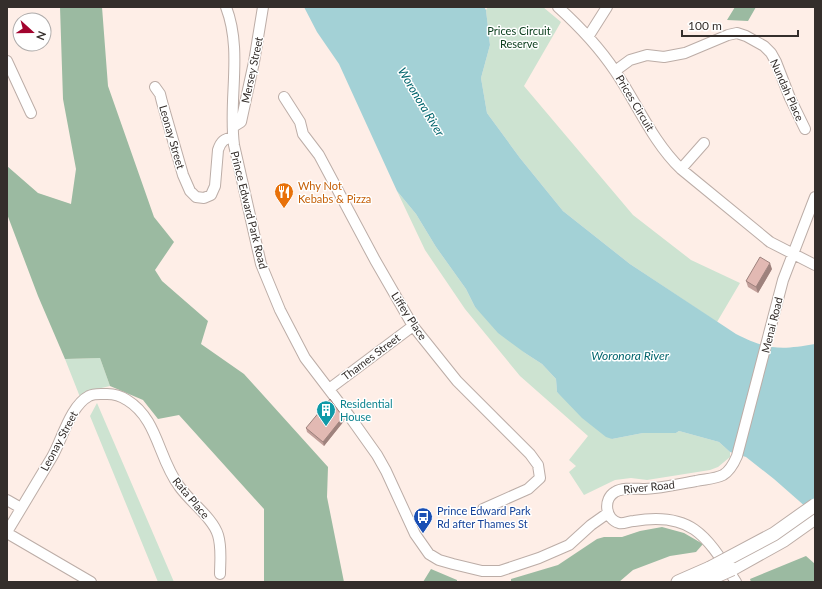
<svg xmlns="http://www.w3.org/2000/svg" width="822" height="589" font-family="Lato,sans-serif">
<rect width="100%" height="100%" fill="#feeee7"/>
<!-- green -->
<path fill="#cde3d1" d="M488,7H543L561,22L524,86L633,215L691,260L740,283L717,322L630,264L563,211L520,158L487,113L481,78L490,45L486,10Z
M397,191L416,214L436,247L466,289L475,307L525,353L542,364L556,379L557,392L612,439L643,433H676L679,431L719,442L730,452V457L718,467L710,470L647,480L631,478L615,480L584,495L569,472L576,466L569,460L588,436L520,376L465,309L425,250Z
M100,358L110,386L97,389L80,397L65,359Z
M97,403L174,582H158L90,416Z"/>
<!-- forest -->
<path fill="#9bbaa1" d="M60,7H102L108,86L154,217L174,242L155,270L162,281L208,321L201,344L244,374L328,467L327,497L344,582H264V509L179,415L158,419L143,400L110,386L100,358L65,359L38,296L7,214V166L38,193L71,204L76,169L63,99Z
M735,7H756L748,21L727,20Z
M662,527L684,533L703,544L696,552L670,556L633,570L619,582H511V579L558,565L597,539L604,537H622L640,531Z
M806,556L815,564V582H751L750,579Z
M431,569L457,580V582H423Z"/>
<!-- water -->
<path fill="#a3d1d6" d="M304,7H484L486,10L490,45L481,78L487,113L520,158L563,211L630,264L736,334C767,350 781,350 815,344V515L774,479L746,457L730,452L719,442L679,431L676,433H643L612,439L606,437L582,418L557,392L556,379L542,364L525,353L498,333L475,307L466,289L436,247L416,214L397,191L339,64L317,32Z"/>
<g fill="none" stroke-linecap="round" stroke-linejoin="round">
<defs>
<path id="minor" d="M226,7C243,51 228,100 234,145L261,264L280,310L305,358L350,417L377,455L386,471L415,534L429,554L439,560L453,564L482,571H500L539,558L569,545L591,525L608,513
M558,7C579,26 599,47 615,71C637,103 652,141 681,169L770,242L815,265
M588,37L607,7
M7,61L31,113
M615,71L630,60L647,55L664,57L685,53L728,35L737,33L746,36L764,46L771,53L776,62L790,98L805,129
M155,87L160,94L162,102L183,175L190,191L196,197L204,198L211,195L215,186L218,150C221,141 224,139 233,137
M284,97L300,122L303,134L319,155L375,260L413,326L457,381L530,454L538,465L540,478L528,489L483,509
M233,127L241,122L254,62L263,7
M681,169L704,143
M329,389L413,326
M7,500L21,508
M7,532C22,507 37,482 52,457C62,440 70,406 89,396C94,393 101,394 107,394C113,394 121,396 127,400C158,419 158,458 179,486C190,502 213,518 218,535C222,548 220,562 220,574
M7,533L91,582
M736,582C707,537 693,511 634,521C629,521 624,524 619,523C605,519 603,499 615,492C623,487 636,489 645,489C662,488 679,484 696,481C705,479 715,479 723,475C730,471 734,463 737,456L783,280L815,197"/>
<path id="major" d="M732,569L784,540L815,518
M678,582L710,568
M702,582L714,577"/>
</defs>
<!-- minor casing -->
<use href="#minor" stroke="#bcada7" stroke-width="12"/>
<!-- major casing -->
<use href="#major" stroke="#bcada7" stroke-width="15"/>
<!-- minor -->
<use href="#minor" stroke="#fff" stroke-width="10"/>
<!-- major -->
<use href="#major" stroke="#fff" stroke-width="13"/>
<defs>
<path id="major-bridge" d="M710,568L774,534L815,505
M714,577L732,569"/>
</defs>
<!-- major-bridge casing -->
<use href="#major-bridge" stroke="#bcada7" stroke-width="15" stroke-linecap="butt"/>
<!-- major-bridge -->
<use href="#major-bridge" stroke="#fff" stroke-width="13"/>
</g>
<!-- wall -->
<path fill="#c29f9a" d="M772,269L758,293L748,287L746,281Z
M343,417L344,421L324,446L307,432L306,428Z"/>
<!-- shaded-wall -->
<path fill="#9e827d" d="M770,263L772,269L758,293L756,287Z
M343,417L344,421L324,446L323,442Z"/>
<!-- building -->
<path fill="#e2b9b3" stroke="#9e827d" d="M760,257L770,263L756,287L746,281Z
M330,399L343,417L323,442L306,428Z"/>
<!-- icons -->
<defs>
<symbol id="restaurant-pin" viewBox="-11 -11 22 30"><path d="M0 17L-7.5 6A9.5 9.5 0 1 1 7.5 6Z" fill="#e8710a" stroke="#fff"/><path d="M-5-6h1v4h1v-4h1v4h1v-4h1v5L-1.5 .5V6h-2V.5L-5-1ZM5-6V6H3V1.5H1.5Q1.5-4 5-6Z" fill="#fff"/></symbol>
<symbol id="building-pin" viewBox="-11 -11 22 30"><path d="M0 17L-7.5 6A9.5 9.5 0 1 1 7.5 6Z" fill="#0f9aa8" stroke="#fff"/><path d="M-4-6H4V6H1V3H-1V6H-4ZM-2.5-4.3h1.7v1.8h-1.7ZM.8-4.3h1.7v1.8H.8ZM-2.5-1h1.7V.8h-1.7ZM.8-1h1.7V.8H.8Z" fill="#fff"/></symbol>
<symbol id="bus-pin" viewBox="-11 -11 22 30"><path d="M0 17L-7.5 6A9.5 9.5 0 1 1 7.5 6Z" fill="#1a4fb4" stroke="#fff"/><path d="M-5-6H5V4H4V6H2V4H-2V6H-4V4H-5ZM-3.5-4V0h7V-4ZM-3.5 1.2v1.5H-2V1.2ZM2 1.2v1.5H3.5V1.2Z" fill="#fff"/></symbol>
</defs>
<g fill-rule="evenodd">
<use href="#restaurant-pin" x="273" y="181" width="22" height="30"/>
<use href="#building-pin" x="315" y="399" width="22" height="30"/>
<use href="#bus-pin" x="412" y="506" width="22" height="30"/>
</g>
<g text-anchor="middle" stroke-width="3" stroke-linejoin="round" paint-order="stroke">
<!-- park labels -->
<g font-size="11" fill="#0d401f" stroke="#fff">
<text x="519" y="35">Prices Circuit<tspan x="519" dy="13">Reserve</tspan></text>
</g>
<!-- street labels -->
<g font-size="11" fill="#342e2b" stroke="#fff">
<text transform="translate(252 70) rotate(-78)" y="4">Mersey Street</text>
<text transform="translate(787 90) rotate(66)" y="4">Nundah Place</text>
<text transform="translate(635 103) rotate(59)" y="4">Prices Circuit</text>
<text transform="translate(172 137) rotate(74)" y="4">Leonay Street</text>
<text transform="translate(249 210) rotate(76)" y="4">Prince Edward Park Road</text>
<text transform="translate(409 316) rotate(57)" y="4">Liffey Place</text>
<text transform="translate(772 325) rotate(-76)" y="4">Menai Road</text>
<text transform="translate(371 357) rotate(-37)" y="4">Thames Street</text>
<text transform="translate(59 441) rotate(-62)" y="4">Leonay Street</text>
<text transform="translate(649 487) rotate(-6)" y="4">River Road</text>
<text transform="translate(191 498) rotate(50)" y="4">Rata Place</text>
</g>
<!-- food labels -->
<g font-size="11" fill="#c56008" stroke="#fff" text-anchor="start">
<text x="298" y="190">Why Not<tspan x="298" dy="13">Kebabs &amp; Pizza</tspan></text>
</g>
<!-- culture labels -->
<g font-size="11" fill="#0d838f" stroke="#fff" text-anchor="start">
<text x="340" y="408">Residential<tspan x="340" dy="13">House</tspan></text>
</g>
<!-- transit labels -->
<g font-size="11" fill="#164399" stroke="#fff" text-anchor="start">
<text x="437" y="515">Prince Edward Park<tspan x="437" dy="13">Rd after Thames St</tspan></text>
</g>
<!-- water labels -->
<g font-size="12" font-style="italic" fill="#00646c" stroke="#fff">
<text transform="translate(421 102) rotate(59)" y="4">Woronora River</text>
<text x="630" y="360">Woronora River</text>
</g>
</g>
<!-- border -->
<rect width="822" height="589" fill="none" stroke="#342e2b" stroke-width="16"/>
<!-- north arrow -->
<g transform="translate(32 32) rotate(111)"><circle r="19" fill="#ffffff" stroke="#aeabaa"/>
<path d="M0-3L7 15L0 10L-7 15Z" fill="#a2032e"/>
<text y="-6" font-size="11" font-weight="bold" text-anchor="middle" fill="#342e2b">N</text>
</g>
<!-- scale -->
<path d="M682 30v6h116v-6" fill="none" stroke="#342e2b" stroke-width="2"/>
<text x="688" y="30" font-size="12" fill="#342e2b" stroke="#ffffff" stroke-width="3" paint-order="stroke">100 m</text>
</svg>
